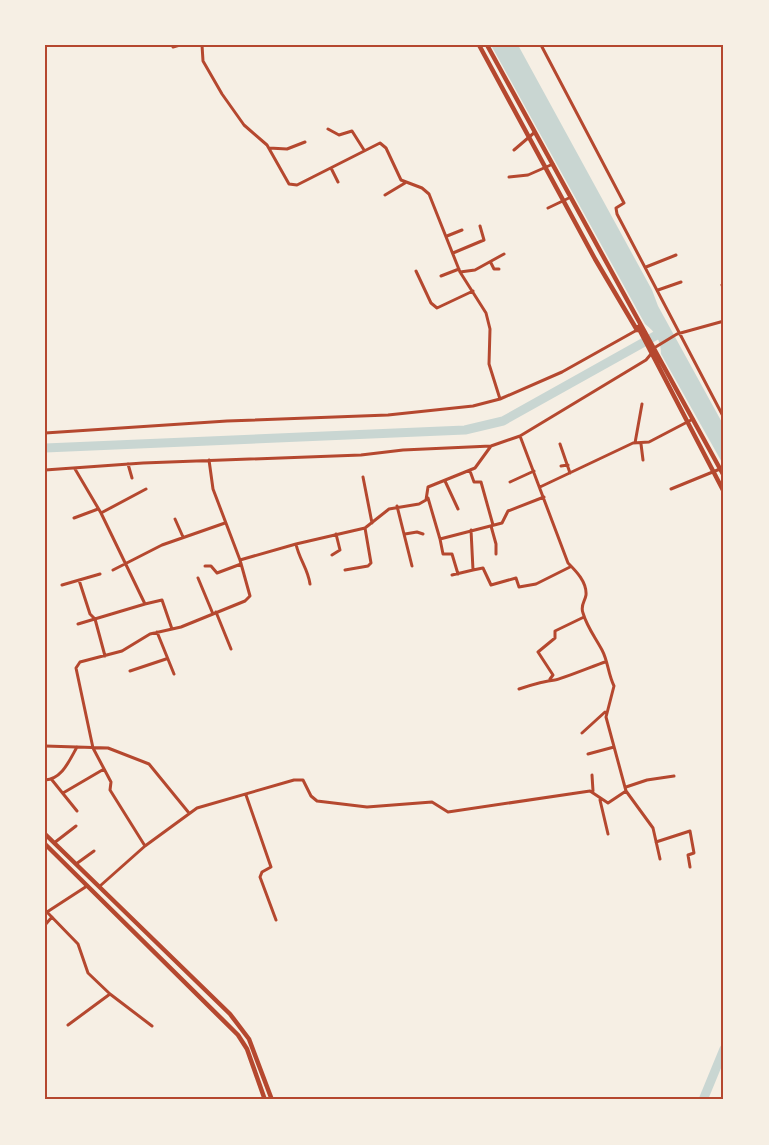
<svg xmlns="http://www.w3.org/2000/svg" width="769" height="1145" font-family="Overpass,sans-serif">
<rect width="100%" height="100%" fill="#f6efe4"/>
<!-- water -->
<path fill="#c9d6d2" d="M491,45H518L652,290L658,306L724,426V466L661,354C661,340 655,332 645,324Z"/>
<g fill="none" stroke-linecap="round" stroke-linejoin="round">
<!-- river -->
<path stroke="#c9d6d2" stroke-width="9" d="M45,448L465,430L503,421L664,331
M703,1100L724,1049"/>
<!-- minor -->
<path stroke="#b5482f" stroke-width="3" d="M202,45L203,61L222,94L244,125L267,145L289,184L297,185L380,143L386,148L401,180L422,188L429,194L460,272L486,313L490,329L489,364L500,399
M541,45L624,203L616,208L617,214L724,418
M173,47L180,45
M328,129L339,135L352,131L364,150
M269,148L287,149L305,142
M514,150L535,132
M331,168L338,182
M509,177L528,175L553,164
M385,195L405,183
M548,208L571,197
M447,236L462,230
M453,253L484,240L480,226
M491,263L494,269H499
M646,267L676,255
M416,271L431,303L437,308L473,291
M460,272L475,270L504,254
M441,276L459,269
M722,285L724,290
M658,290L681,282
M654,348L677,334L724,321
M45,433L227,421L388,415L473,406L500,399L562,372L637,330
M635,443L642,404
M560,444L570,473
M641,444L643,460
M128,464L132,478
M561,466L568,465
M75,469L101,513L145,604L78,624
M45,470L143,463L361,455L403,450L491,446L520,436L646,360L651,354
M470,471L474,482H481L493,525
M363,477L372,523
M445,481L458,509
M510,482L534,471
M540,487L633,443L649,442L693,419
M671,489L720,469
M428,498L440,539L502,523L508,511L544,497
M397,506L412,566
M101,513L146,489
M74,518L98,509
M175,519L183,537
M491,526L496,544V554
M405,534L417,532L423,534
M440,539L443,554H452L458,574
M296,544C299,559 308,569 310,584
M332,555L340,550L336,534
M240,560L296,544L365,528L389,509L419,504L426,500L428,487L475,468L491,446
M205,566H211L217,573L241,564
M113,570L162,545L225,523
M345,570L368,566L371,563L365,528
M473,570L483,568L491,585L516,578L519,587L536,584L570,567
M452,575L473,570L471,530
M198,578L213,614
M79,580L90,614L95,619L105,656
M62,585L100,574
M145,604L162,600L172,629
M216,612L231,649
M157,632L174,674
M130,671L166,659
M550,679L553,675L538,652L555,638V631L584,617
M519,689C531,685 543,681 555,680C559,680 596,665 605,662
M582,733L605,712
M45,746L108,748L149,764L189,813
M588,754L614,747
M592,775L593,791
M45,780C62,779 69,761 77,747
M52,780L77,811
M626,787L647,780L674,776
M626,791L653,828L660,859
M63,793L104,769
M246,795L271,867L262,872L260,877L276,920
M600,800L608,834
M656,842L690,831L694,853L688,855L690,867
M54,843L76,826
M145,846L110,790L111,782L93,748L76,668L80,662L122,651L150,634L181,627L245,601L250,596L240,560L213,489L209,460
M76,864L94,851
M100,886L145,846L197,808L294,780H303L311,796L317,801L367,807L432,802L448,812L590,791L608,803L626,791L606,717L614,686C608,674 608,661 602,650C595,637 587,627 583,613C580,605 585,602 586,595C587,582 576,571 568,563L520,436
M45,910L78,944L88,973L110,994L152,1026
M47,912L87,886
M45,925L52,917
M68,1025L110,994"/>
<!-- primary -->
<path stroke="#b5482f" stroke-width="4.5" d="M479,45L595,259L637,330
M487,45L724,476
M638,327L724,492"/>
<!-- trunk -->
<path stroke="#b5482f" stroke-width="4.5" d="M45,834L230,1014L249,1039L272,1100
M45,844L238,1035L247,1049L265,1100"/>
</g>
<!-- border -->
<rect width="769" height="1145" fill="none" stroke="#f6efe4" stroke-width="93"/>
<rect x="46" y="46" width="676" height="1052" fill="none" stroke="#b5482f" stroke-width="2"/>
</svg>
